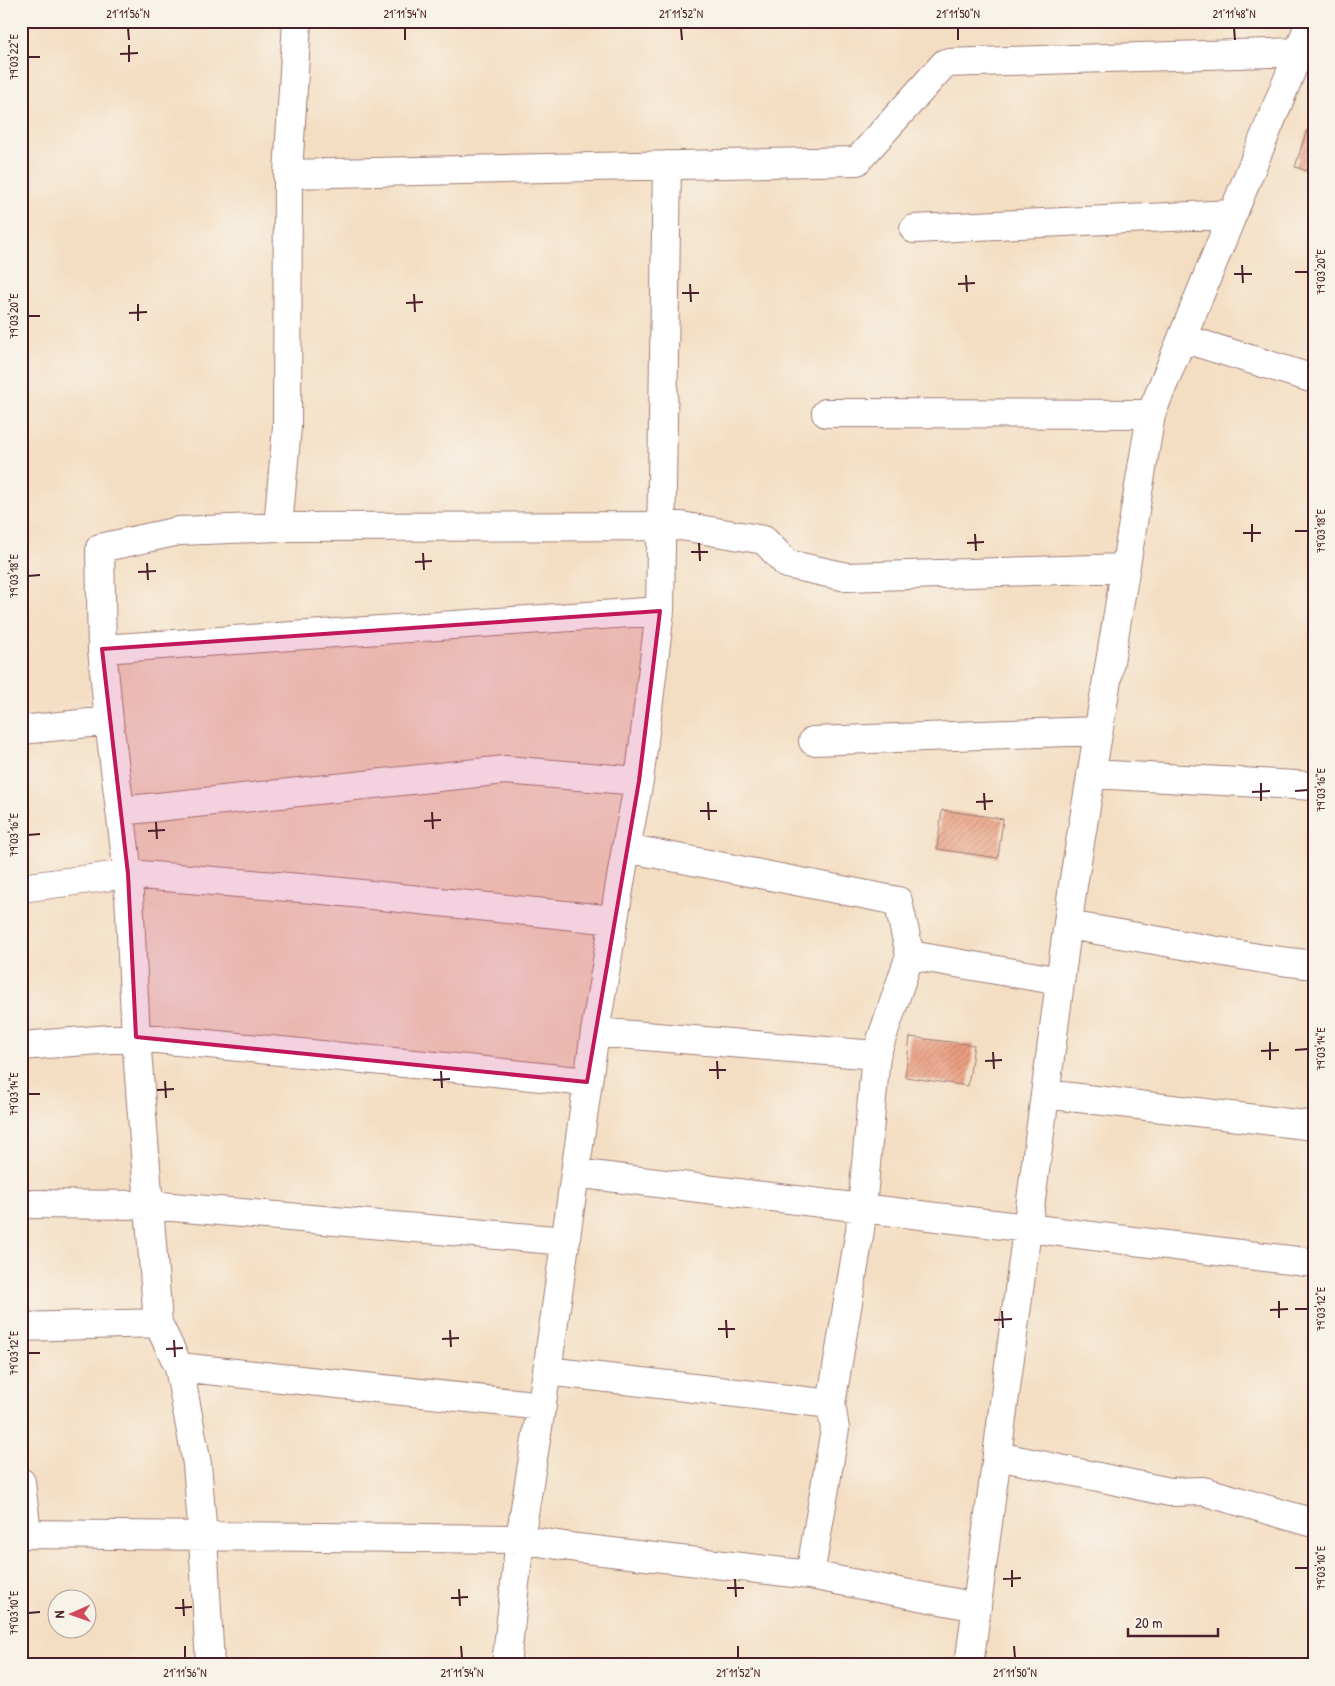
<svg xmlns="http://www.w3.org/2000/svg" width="1335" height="1686" font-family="'Patrick Hand',sans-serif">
<defs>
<pattern id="building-hatch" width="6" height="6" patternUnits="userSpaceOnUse" patternTransform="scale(1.25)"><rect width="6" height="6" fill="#eb9f81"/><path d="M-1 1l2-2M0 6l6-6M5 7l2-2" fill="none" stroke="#c0816a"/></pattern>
</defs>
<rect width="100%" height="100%" fill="#f7f3e8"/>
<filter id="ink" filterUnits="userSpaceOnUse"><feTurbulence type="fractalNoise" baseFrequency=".02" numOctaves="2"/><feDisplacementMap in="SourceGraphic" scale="10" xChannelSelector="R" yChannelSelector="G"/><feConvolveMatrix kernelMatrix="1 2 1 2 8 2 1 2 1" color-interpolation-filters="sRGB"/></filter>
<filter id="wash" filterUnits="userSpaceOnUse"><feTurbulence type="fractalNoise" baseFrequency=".0096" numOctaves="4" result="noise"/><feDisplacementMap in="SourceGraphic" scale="20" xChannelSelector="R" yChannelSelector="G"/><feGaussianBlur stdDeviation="1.12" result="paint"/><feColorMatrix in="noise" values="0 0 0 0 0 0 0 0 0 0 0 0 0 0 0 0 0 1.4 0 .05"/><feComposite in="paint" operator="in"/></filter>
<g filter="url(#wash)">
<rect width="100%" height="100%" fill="#f4dec3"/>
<g id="blocks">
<!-- building -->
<path fill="url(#building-hatch)" d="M1307,130L1314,133V173L1295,167Z
M942,810L1003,819L998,858L937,849Z
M910,1037L974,1045L968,1086L905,1077Z"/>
</g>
</g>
<g filter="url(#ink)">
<use href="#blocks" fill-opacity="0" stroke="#9f7e77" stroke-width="1"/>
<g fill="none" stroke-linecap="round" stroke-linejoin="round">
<defs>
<path id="minor" d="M288,174L857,161L945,63L1299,52
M914,229L1233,214
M1182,338L1314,379
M826,413L1151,414
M278,527L287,427L288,174L297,21
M102,649L660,611
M21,730L109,721
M813,741L1098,731
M1091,774L1314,786
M120,811L505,770L639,781
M626,848L898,901L910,955L876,1055L860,1230L831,1404L835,1429L810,1575
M21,888L128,874L313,889L614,920
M1068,925L1264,959L1314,965
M910,955L1060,981
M595,1032L876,1055
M21,1046L136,1037L476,1070L587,1082
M1045,1094L1314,1126
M575,1173L1314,1263
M21,1204L150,1205L566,1241
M21,1327L158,1323
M179,1367L542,1406
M547,1371L831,1404
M998,1456L1170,1492L1203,1491L1314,1523
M21,1482L27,1534
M21,1534L520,1539L577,1548L810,1575L977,1607
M210,1665L203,1537L197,1464L179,1367L158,1323L136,1037L128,874L109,721L102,649L100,548L179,531L278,527L681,526L764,540L787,564L847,577L1125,568
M506,1665L520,1539L547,1371L595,1032L626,848L639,781L660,611L667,165
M969,1665L1073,885L1151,414L1299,52L1310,21"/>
</defs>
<!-- minor casing -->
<use href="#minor" stroke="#9f7e77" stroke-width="30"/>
<!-- minor -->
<use href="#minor" stroke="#fff" stroke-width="28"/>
</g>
</g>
<!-- marked area -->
<path fill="#c2185b" fill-opacity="0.2" stroke="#c2185b" stroke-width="4" stroke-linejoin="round" d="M660,611L639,781L587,1082L136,1037L128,874L102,649Z"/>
<!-- ticks -->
<path fill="none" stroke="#4a1f2b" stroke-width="2" d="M128,28L129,40M405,28V40M681,28L682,40M958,28V40M1234,28L1235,40M129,45V62M120,54L138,53M28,57H40M1242,265L1243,283M1295,272H1308M1234,274H1252M966,275L967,292M690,284L691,302M958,284L975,283M682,293H699M414,294L415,312M406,303L423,302M138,304V321M129,313L147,312M28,316H40M1252,524V542M1295,531H1308M1243,533H1261M975,534L976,551M699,543L700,561M967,543L984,542M691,552H708M423,553L424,570M415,562L432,561M147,563L148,580M138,572L156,571M28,576L40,575M1261,783V801M1295,791L1308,790M1252,792L1270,791M984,793L985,810M708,802L709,820M976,802L993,801M700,811H717M432,812L433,829M424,821L441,820M156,822L157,839M148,831L165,830M28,835L40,834M1270,1042V1060M1295,1050L1308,1049M1261,1051L1279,1050M993,1052L994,1069M717,1061L718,1079M985,1061L1002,1060M709,1070H726M441,1071L442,1088M433,1080L450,1079M165,1081L166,1098M157,1090L174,1089M28,1094H40M1279,1301V1318M1295,1309H1308M1270,1310L1288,1309M1002,1311L1003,1328M726,1320L727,1338M994,1320L1012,1319M718,1329H735M450,1330L451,1347M442,1339L459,1338M174,1340L175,1357M166,1349L183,1348M28,1353H40M1295,1568H1308M1012,1570V1587M735,1579L736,1597M1003,1579L1021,1578M727,1588H744M459,1589L460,1606M451,1598L468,1597M183,1599L184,1616M175,1608L192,1607M28,1613L40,1612M185,1646V1658M461,1646L462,1658M738,1646V1658M1014,1646L1015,1658"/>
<!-- margin -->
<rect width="1335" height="1686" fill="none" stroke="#f7f3e8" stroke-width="55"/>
<!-- north arrow -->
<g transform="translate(72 1614) rotate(268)"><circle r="24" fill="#f7f3e8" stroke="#b29e9c"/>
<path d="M0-4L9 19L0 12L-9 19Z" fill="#d1495b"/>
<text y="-8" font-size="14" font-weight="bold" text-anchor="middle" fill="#4a1f2b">N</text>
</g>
<!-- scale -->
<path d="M1128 1628v8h90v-8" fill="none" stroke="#4a1f2b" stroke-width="2.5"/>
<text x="1135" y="1628" font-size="15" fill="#4a1f2b" stroke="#f7f3e8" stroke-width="4" paint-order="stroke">20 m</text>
<rect x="28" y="28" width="1280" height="1630" fill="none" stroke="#4a1f2b" stroke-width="2"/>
<g font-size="12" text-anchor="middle" fill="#4a1f2b">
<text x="128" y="18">21°11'56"N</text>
<text x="405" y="18">21°11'54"N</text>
<text x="681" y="18">21°11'52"N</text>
<text x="958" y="18">21°11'50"N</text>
<text x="1234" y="18">21°11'48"N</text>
<text transform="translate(14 57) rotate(-90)" y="4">79°03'22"E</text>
<text transform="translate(1321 272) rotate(-90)" y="4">79°03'20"E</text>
<text transform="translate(14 316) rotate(-90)" y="4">79°03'20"E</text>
<text transform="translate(1321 531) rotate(-90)" y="4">79°03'18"E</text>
<text transform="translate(14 576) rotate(-90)" y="4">79°03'18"E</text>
<text transform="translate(1321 790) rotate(-90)" y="4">79°03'16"E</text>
<text transform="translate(14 835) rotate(-90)" y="4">79°03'16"E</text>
<text transform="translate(1321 1049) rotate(-90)" y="4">79°03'14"E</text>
<text transform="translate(14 1094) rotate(-90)" y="4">79°03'14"E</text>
<text transform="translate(1321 1309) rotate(-90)" y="4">79°03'12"E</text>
<text transform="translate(14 1353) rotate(-90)" y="4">79°03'12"E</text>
<text transform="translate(1321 1568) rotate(-90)" y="4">79°03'10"E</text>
<text transform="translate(14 1613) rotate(-90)" y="4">79°03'10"E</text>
<text x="185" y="1677">21°11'56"N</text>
<text x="462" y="1677">21°11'54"N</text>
<text x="738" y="1677">21°11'52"N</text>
<text x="1015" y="1677">21°11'50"N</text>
</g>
</svg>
